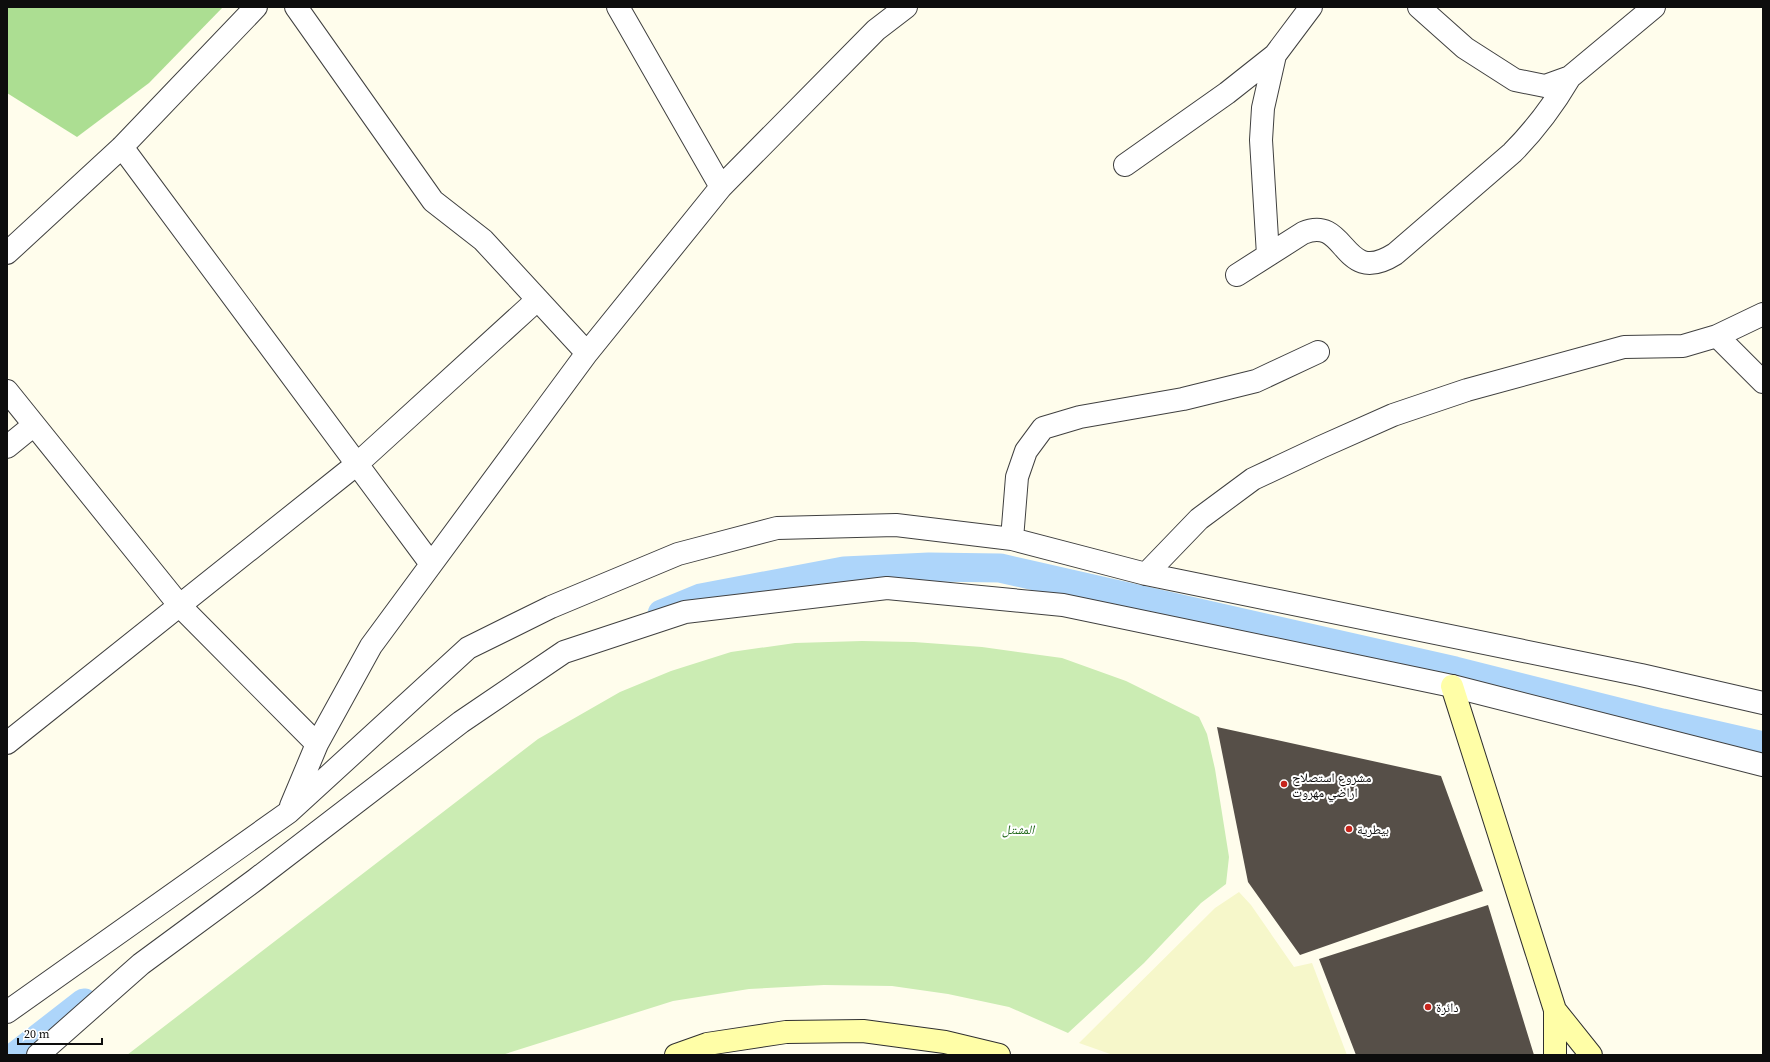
<svg xmlns="http://www.w3.org/2000/svg" width="1770" height="1062" font-family="'Source Serif 4','Noto Naskh Arabic',serif">
<rect width="100%" height="100%" fill="#fffdec"/>
<!-- farmland -->
<path fill="#f6f7ca" d="M1239,892L1251,905L1294,967L1312,963L1347,1055H1113L1079,1043L1215,908Z"/>
<!-- green -->
<path fill="#cbecb3" d="M862,641L914,642L982,647L1062,658L1126,681L1199,717L1207,734L1215,769L1229,857L1226,884L1201,903L1144,963L1068,1033L1009,1007L948,994L892,986L824,985L749,989L673,1001L502,1055H127L538,739L620,692L671,671L731,652L795,643Z"/>
<!-- forest -->
<path fill="#acde92" d="M7,7H223L149,83L77,137L7,93Z"/>
<g fill="none" stroke-linecap="round" stroke-linejoin="round">
<!-- canal -->
<path stroke="#add5fa" stroke-width="29" d="M662,614L701,598L844,571L929,567L1000,568L1455,671L1662,723L1763,746
M17,1055L84,1003"/>
</g>
<!-- building -->
<path fill="#564f48" d="M1217,727L1441,776L1483,891L1300,955L1248,882Z
M1488,905L1534,1055H1356L1319,959Z"/>
<g fill="none" stroke-linecap="round" stroke-linejoin="round">
<defs>
<path id="street" d="M296,7L433,201L483,240L587,353
M618,7L721,187
M1419,7L1465,48L1515,80L1545,86L1570,77L1654,7
M122,147L431,564
M1125,165L1227,93L1275,55L1311,7
M7,253L122,147L256,7
M1268,255L1261,140L1263,108L1275,55
M1237,275L1303,233C1348,214 1341,288 1395,254L1512,153C1536,129 1553,106 1570,77
M1717,336L1763,382
M7,391L180,606L317,744
M7,447L34,425
M1012,539L1017,477L1026,451L1043,428L1080,417L1183,399L1256,381L1318,352
M1146,574L1199,519L1253,479L1321,447L1393,415L1467,390L1624,347L1683,346L1717,336L1763,314
M7,743L357,464L537,300
M291,806L317,744L371,646L587,353L721,187L876,30L906,7
M7,1012L289,812L468,648L551,607L678,554L777,528L896,525L1012,539L1146,574L1641,675L1763,703
M38,1055L141,964L255,880L461,722L564,652L685,612L887,588L1063,605L1452,686L1763,765"/>
<path id="secondary" d="M1452,686L1555,1010V1055
M1555,1010L1591,1055
M676,1055L707,1044L786,1032L863,1031L945,1042L999,1055"/>
</defs>
<!-- street casing -->
<use href="#street" stroke="#404040" stroke-width="24"/>
<!-- secondary casing -->
<use href="#secondary" stroke="#2f2f2f" stroke-width="24"/>
<!-- street -->
<use href="#street" stroke="#fff" stroke-width="22"/>
<!-- secondary -->
<use href="#secondary" stroke="#fffea7" stroke-width="22"/>
</g>
<!-- markers -->
<g fill="#c6251c" stroke="#fff" stroke-width="1.5">
<circle cx="1284" cy="784" r="4"/>
<circle cx="1349" cy="829" r="4"/>
<circle cx="1428" cy="1007" r="4"/>
</g>
<g text-anchor="middle" stroke-width="4" stroke-linejoin="round" paint-order="stroke">
<!-- poi labels -->
<g font-size="13" fill="#0d0d0d" stroke="#fff" text-anchor="start">
<text x="1292" y="782">مشروع استصلاح<tspan x="1292" dy="15">اراضي مهروت</tspan></text>
<text x="1357" y="834">بيطرية</text>
<text x="1436" y="1012">دائرة</text>
</g>
<!-- park labels -->
<g font-size="13" font-style="italic" fill="#216919" stroke="#fff">
<text x="1018" y="834">المشتل</text>
</g>
</g>
<!-- border -->
<rect width="1770" height="1062" fill="none" stroke="#0d0d0d" stroke-width="16"/>
<!-- scale -->
<path d="M18 1038v6h84v-6" fill="none" stroke="#0d0d0d" stroke-width="2"/>
<text x="24" y="1038" font-size="12" fill="#0d0d0d" stroke="#ffffff" stroke-width="3" paint-order="stroke">20 m</text>
</svg>
